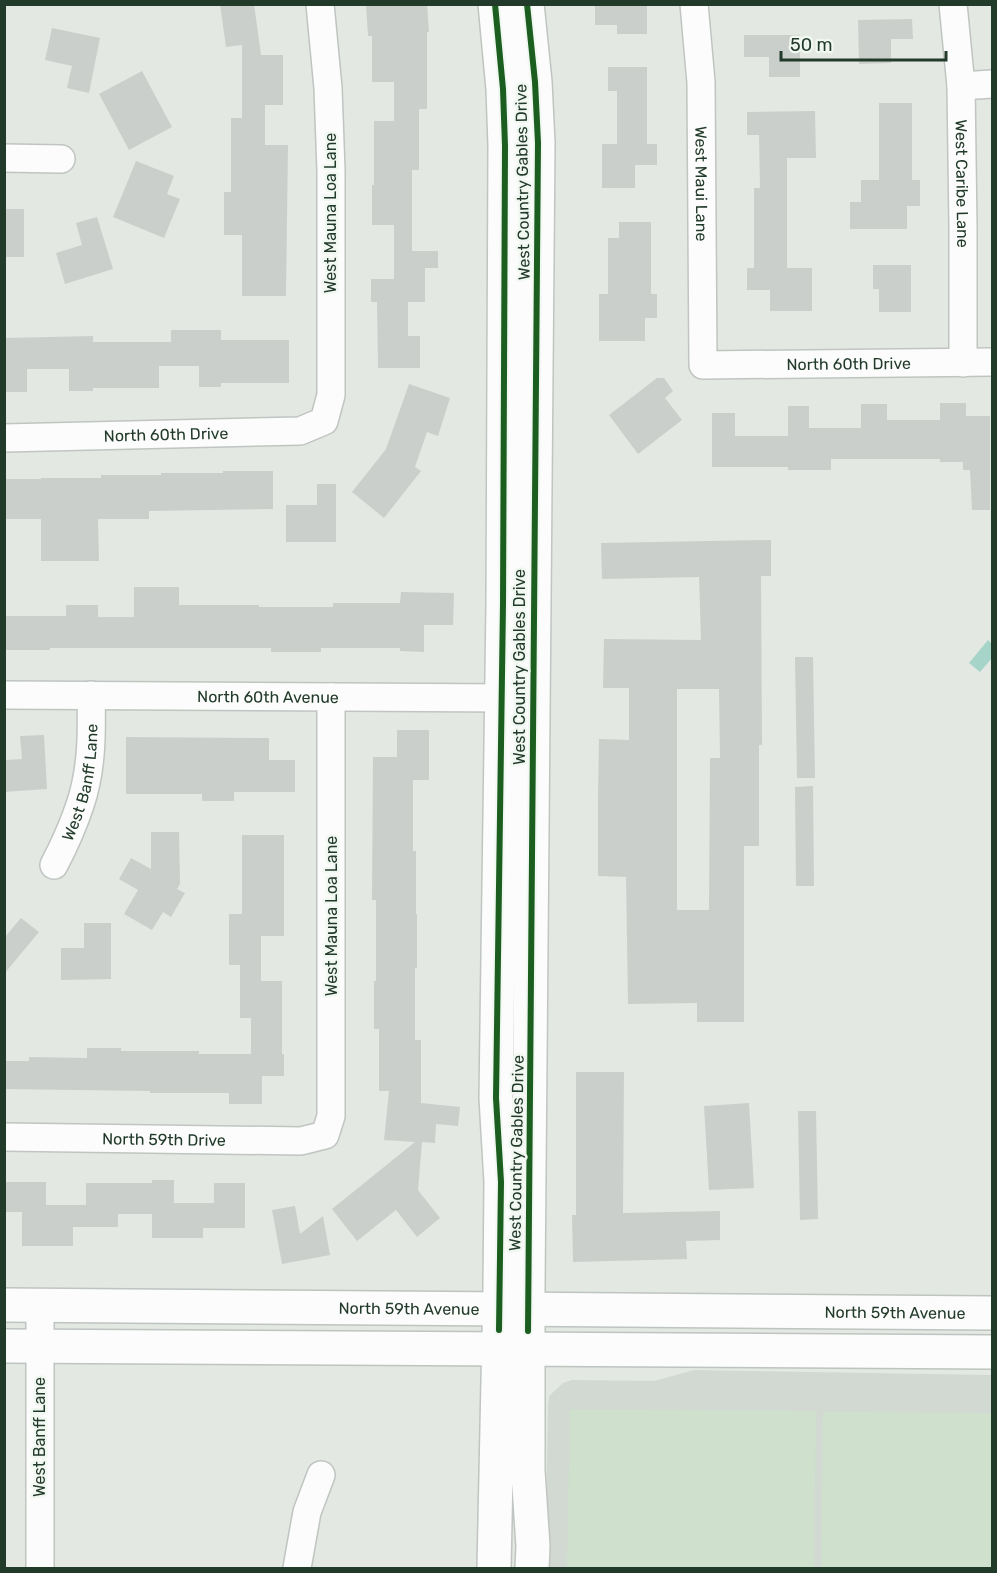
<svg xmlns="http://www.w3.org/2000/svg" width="997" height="1573" font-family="Rubik,sans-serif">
<rect width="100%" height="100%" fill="#e3e8e3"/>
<!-- built -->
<path fill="#d1d9d2" d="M694,1370L992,1375V1568H545L548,1407L549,1396L563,1383L572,1380L654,1381Z"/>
<!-- green -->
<path fill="#cfe0cd" d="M570,1409L816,1411L814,1568H567Z
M823,1412L992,1413V1568H821Z"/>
<!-- water -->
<path fill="#a6d4c8" d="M988,640L992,644V658L980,672L969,663Z"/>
<!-- building -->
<path fill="#cacfcb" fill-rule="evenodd" d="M220,4H254L261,55H283V105H265V145H288L286,296H242V235H224V192H231V118H242V45L226,47Z
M366,4H427L429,32H427V109H419V170H412V251H438V268H425V302H408V336H420V368H378L377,302H371V279H394V225H372V185H374V121H394V82H372V36H368Z
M595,4H647V34H617V25H595Z
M912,19L913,39H891V63L859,64L858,20Z
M52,28L100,38L89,93L67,88L72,66L45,60Z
M744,35H800V77H769V57H744Z
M608,67H647V144H657V165H635V188H602V144H617V91H608Z
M142,71L172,127L129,150L99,94Z
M879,103H912V180H920V206H907V229H850V202H861V180H879Z
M815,111L816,158H787V268H812V311H770V290H747V268H754V188H760L759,135H747V112Z
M136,161L174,176L167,194L180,199L164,238L113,217Z
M4,209H24V257H4Z
M97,217L113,269L65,284L56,253L82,245L76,223Z
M619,222H651V294H657V318H645V341H599V294H608V238H619Z
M873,265H911V312H879V289H873Z
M171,330H221V340H289V383H221V387H199V366H159V388H93V391H69V369H27V392H4V338L93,336V342H171Z
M657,378H664L673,391L665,398L682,420L638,454L609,415Z
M409,384L450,398L438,436L427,432L415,467L421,471L384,518L352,492L386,449Z
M940,403H966V416H990V510H972L970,470H963V462H940V459H831V470H788V467H712V413H735V436H788V406H809V428H861V404H887V420H940Z
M223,471H273V509L149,511V519H98L99,561H41V519H4V479H41V478H101V475H161V473H223Z
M317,484H336V542H286V505H317Z
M771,540V576H761L762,745H759V846H744V1022H697V1003L628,1004L626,877L598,876V798L599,739L629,740V688H603L604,639L701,640L699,577L602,579L601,543ZM677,689H719L720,758H710L709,910H677Z
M134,587H179V605H259V607H333V603H400L401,592L454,593L453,625H424V652L400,651V648H321V652H271V648H50V650H4V616H66V605H98V617H134Z
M795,657H813L815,778H797Z
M397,730H429V780H413V851H416V914H417V968H415V1040H421V1103L460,1107L458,1126L436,1124L435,1143L422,1142L418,1190L440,1218L417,1237L396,1210L357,1241L332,1209L415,1142L384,1140L389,1091H379V1029H374V981H376V900H372L373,757H397Z
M44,735L47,789L4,792V760L22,759L20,736Z
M126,737L269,738V760H295V792H234V801H202V794H126Z
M813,786L814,886H796L795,787Z
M151,832H179L180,884L177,889L185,893L171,917L163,912L152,930L124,914L138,890L119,879L131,858L151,869Z
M242,835H284V936H261V981H282V1054H284V1076H262V1104H229V1093H150V1091L4,1089V1061H29V1057L87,1058V1048H121V1051H199V1054H251V1018H240V965H229V914H242Z
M21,918L39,932L4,974V938Z
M84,923H111V979L61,980V948H84Z
M576,1072H624L623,1213L720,1211V1240L686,1241L687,1259L573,1262L572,1215H576Z
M749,1103L754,1188L709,1190L704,1106Z
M798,1111H816L818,1219L800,1220Z
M152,1180H174V1203H214V1183H245V1228H203V1238H152V1214H118V1227H73V1246H22V1212H4V1182H46V1205H86V1183H152Z
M295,1206L300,1234L323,1216L330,1255L282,1264L272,1210Z"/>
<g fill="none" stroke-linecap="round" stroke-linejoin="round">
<defs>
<g id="minor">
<path id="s1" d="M694,4L701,82L703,365L992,362"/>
<path id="s2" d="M953,4L961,86L963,227V363"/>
<path d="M961,86L992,84"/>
<path d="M4,158L61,159"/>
<path id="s3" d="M4,438L300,431L324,421L331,395V171L328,88L320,4"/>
<path id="s4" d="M4,695L522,698"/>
<path id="s5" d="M54,865C64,846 73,826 80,805C92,770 92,732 91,695"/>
<path id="s6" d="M4,1137L301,1141L325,1135L331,1116V697"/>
<path d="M40,1305V1568"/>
<path d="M297,1568L307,1512L321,1475"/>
</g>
<path id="tertiary" d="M527,4L535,82L538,143L528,1287V1471L533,1546L532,1568
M494,1568L500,1287L501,1182L496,1098L503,604L505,146L503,89L495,4"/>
<g id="secondary">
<path id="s7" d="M4,1305L992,1313"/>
<path d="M4,1346L992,1352"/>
</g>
</defs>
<!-- minor casing -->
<use href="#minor" stroke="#c0c5c1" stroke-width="30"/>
<!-- tertiary casing -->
<use href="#tertiary" stroke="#c0c5c1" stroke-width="36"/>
<!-- secondary casing -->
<use href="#secondary" stroke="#bec4bf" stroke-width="36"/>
<!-- minor -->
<use href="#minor" stroke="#fbfcfb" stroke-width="27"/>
<!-- tertiary -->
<use href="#tertiary" stroke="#fbfcfb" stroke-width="33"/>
<!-- secondary -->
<use href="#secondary" stroke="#fbfcfb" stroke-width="33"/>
<defs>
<path id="cycleway" d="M495,4L503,89L505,146L503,604L496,1098L501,1182L499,1330
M527,4L535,82L538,143L528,1331"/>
</defs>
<!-- cycleway casing -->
<use href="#cycleway" stroke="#f1f7f1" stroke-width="10"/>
<!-- cycleway -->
<use href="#cycleway" stroke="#1b5e20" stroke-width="6"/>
</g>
<g text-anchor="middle" stroke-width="5" stroke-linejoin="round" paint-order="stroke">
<!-- street labels -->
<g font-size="16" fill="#223a2a" stroke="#f1f7f1">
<text transform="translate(522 182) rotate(-91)" y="6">West Country Gables Drive</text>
<text dy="6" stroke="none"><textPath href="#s2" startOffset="180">West Caribe Lane</textPath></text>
<text dy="6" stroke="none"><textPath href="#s1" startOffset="180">West Maui Lane</textPath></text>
<text transform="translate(330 213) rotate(-90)" y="6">West Mauna Loa Lane</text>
<text dy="6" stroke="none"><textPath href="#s1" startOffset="507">North 60th Drive</textPath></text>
<text dy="6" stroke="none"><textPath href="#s3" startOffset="162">North 60th Drive</textPath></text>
<text transform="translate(519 667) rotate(-90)" y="6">West Country Gables Drive</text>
<text dy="6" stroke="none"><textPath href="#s4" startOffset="264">North 60th Avenue</textPath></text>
<text dy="6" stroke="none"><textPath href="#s5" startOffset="88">West Banff Lane</textPath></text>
<text transform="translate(331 916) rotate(-90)" y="6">West Mauna Loa Lane</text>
<text dy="6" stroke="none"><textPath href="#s6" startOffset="160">North 59th Drive</textPath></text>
<text transform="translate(516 1153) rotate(-89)" y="6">West Country Gables Drive</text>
<text dy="6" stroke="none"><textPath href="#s7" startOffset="405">North 59th Avenue</textPath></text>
<text dy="6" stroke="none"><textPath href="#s7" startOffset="891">North 59th Avenue</textPath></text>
<text transform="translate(39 1437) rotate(-90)" y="6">West Banff Lane</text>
</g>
</g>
<!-- border -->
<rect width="997" height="1573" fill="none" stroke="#223a2a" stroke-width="12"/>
<!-- scale -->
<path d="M781 51v9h165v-9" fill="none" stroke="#223a2a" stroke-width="3"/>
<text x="790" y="51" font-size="18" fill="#223a2a" stroke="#f1f7f1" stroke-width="4.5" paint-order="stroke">50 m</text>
</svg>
